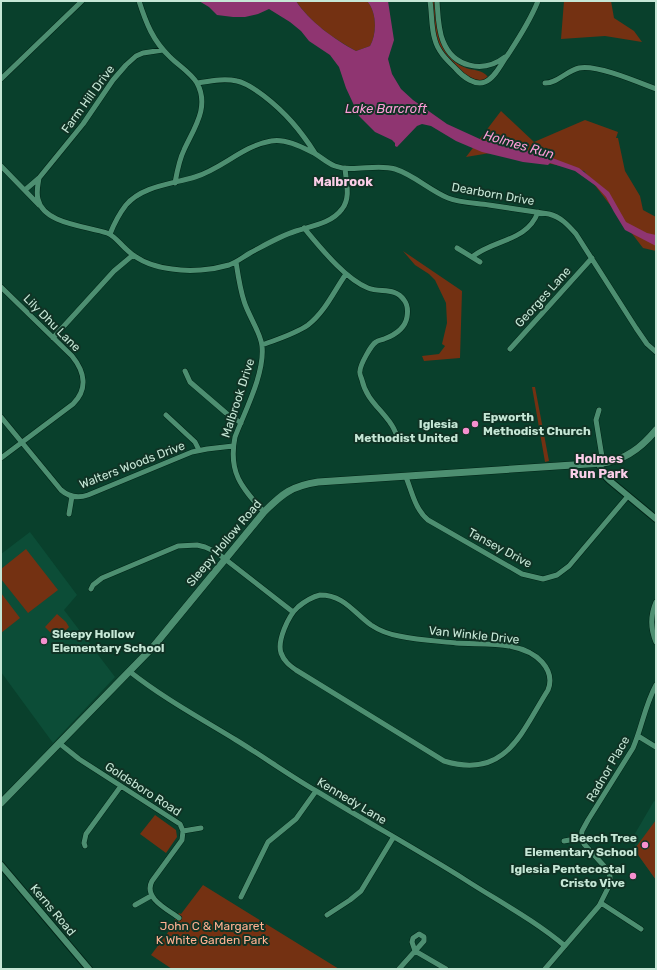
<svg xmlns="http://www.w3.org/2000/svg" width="657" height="970" font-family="Rubik,sans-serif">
<rect width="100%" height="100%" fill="#09402c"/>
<!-- built -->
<path fill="#0c4d37" d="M30,532L77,595L64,610L115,677L53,743L1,672V554Z
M654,801L656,802V880L638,855L633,837Z"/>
<!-- green -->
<path fill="#743112" d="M296,1H367C377,12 377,34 370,46L356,51C334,39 310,22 296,1Z
M431,1H435C438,27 437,57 466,68C474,71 482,69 488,77L485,81H476L466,76L443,53L436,38Z
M564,1H611L614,18L634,31L642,42L605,36L561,39Z
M501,111L534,142L585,120L618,132L616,138H618L625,171L640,196L643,210L656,217V251L643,248L584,171L496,152L466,157Z
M403,251L462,291L460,358L424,361L422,356L439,354L445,346L442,344L447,323L446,303L435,280L429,274L415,265Z
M532,387H535L549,461L545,462Z
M26,549L58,590L28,613L1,579V569Z
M1,593L20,618L1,633Z
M57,614L66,622L69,627L57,639L45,627Z
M155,815L176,830L177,837L166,853L140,834Z
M656,820V880L636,852V847Z
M203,885L339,969H172L151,955L175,923L174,921L179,913L181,914Z"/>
<!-- water -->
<path fill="#8f3571" d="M199,1H296C309,21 335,40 356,51L370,46C377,34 377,12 367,1H388L394,40L388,59L392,74L401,89L413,100L447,124L482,140L539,153L579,168L609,192L626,222L647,233L656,235V246L625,230L614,212L606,197L596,186L575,171L550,163L548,165L523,162L482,152L456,141L431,126L422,124L417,126L397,147L395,146V143L392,140L375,132L359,116L346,88L339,67L330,55L309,41L301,31L290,22L269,9L258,14L245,17H233L217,15L209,7Z"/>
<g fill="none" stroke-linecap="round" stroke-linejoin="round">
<defs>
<path id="minor" d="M139,1C146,23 153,41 170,57C179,66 190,72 197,83C210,81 224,78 237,81C247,83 256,90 264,96C286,113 300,130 315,153
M430,1C432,14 431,28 435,40C438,52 448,61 456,69C463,77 475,86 485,82C495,78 501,64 507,56C519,38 530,21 538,1
M437,1C438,14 438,29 443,41C453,67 483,74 505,57
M1,79L82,1
M545,83C558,83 566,71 579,68C596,64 638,82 656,89
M1,166L39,205
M39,178C38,184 36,192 38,199C43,224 87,226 107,233C115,236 120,244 126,249C138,261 155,267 172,269C190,272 212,270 229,265C237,262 243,257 250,253C265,245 280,236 296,231C312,226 332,223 342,209C351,198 346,182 345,168
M175,183C177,172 179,160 184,150C194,128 210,107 197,83
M25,190L39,178L83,124L113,80L126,65L136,56L143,53L163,50
M304,228C320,247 345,279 368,288C381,293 395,287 404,300C408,305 408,311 407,317C405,329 395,335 384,339C382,340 378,340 376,342C371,345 360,365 360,371C359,373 361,377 362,380C366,399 381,409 391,424C394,428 396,434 398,438
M110,234C114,224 119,214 126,205C142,186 172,184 195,177C222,169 242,146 271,141C285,138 302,147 314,153C321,157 327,163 335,166C354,173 375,163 395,169C414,175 429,190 448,198C460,203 476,203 489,205C509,208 529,211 549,214C561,217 568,225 576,234L636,328L647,344L656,352
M457,248L480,262
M472,257C494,239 527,242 538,212
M236,262C238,275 240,289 244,301C248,315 261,333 262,346C265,373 245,411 235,437C228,472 241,487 264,512
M1,287L72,356C85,372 88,389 73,404L1,458
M53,338L114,271L133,255
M262,345C278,339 295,334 308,325C325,312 334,291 346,274
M510,349L592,258
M185,371L190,382L226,413L241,423
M599,410L596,420L603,463
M166,415L195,442L199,450
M1,417L61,490C69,497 79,498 88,495L192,452L207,449L233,446
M406,477C412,492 415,509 428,520L522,574L543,579L557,575L569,566L628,496
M69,514L72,496
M91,589L93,585L102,578L178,546L197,545L205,547L216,552L293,612
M320,595C344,595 353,612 371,625C380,631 388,634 399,636C418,640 437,641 456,643C484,645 522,640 542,662C550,671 552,680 548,690C521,733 506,780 444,761L296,670C289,665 284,661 281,653C277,641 288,616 298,607C304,602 312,597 320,595Z
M656,602C650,616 650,628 656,642
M129,671C163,698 200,718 236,740C264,757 290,776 318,792C367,822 416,849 464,879C498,901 534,920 565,946
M638,736L656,747
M59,743L79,759L180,824L183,831L182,840L152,881C143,898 167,909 179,918
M183,831L201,828
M581,838L582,831L588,820L633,748C642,727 645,705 656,685
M564,841L581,838
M85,846L84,843L86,834L121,786
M241,897L268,842L296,819L316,791
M601,903L641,929
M135,905L151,896
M327,915L350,900L361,891L393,838
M415,951L446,969
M399,969L424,941V937L419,934L413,938L412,942L415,951
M545,969L599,906L610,884V876L605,867L584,844L581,838"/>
<path id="tertiary" d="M599,464L605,476L609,480L656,519
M1,865L89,969"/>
<path id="secondary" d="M1,803L153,647L264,512C283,493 292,486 318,482L603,463C626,460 642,447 656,430"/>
</defs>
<!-- minor casing -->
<use href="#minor" stroke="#012417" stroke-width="6"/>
<!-- tertiary casing -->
<use href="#tertiary" stroke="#012417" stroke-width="8"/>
<!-- secondary casing -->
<use href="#secondary" stroke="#012417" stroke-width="8"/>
<!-- minor -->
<use href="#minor" stroke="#4d8f71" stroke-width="5"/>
<!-- tertiary -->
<use href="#tertiary" stroke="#4d8f71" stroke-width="6"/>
<!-- secondary -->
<use href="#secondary" stroke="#4d8f71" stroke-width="7"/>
</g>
<!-- markers -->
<g fill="#f690cf" stroke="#103325" stroke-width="1.5">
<circle cx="475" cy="424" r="4"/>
<circle cx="466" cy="431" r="4"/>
<circle cx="44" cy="641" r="4"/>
<circle cx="645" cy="845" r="4"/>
<circle cx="633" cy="876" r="4"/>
</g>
<g text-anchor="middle" stroke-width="4" stroke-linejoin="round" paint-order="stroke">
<!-- street labels -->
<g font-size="12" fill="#c6e7d6" stroke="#103325">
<text transform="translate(88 99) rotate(-54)" y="4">Farm Hill Drive</text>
<text transform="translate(493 194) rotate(10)" y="4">Dearborn Drive</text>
<text transform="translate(543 297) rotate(-48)" y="4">Georges Lane</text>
<text transform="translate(52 323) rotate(45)" y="4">Lily Dhu Lane</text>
<text transform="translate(238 398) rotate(-72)" y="4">Malbrook Drive</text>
<text transform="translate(132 465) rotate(-21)" y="4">Walters Woods Drive</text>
<text transform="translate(224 543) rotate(-50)" y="4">Sleepy Hollow Road</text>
<text transform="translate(500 548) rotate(28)" y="4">Tansey Drive</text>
<text transform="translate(474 635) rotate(6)" y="4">Van Winkle Drive</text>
<text transform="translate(608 769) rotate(-60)" y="4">Radnor Place</text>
<text transform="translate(143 789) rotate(33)" y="4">Goldsboro Road</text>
<text transform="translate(352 801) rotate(31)" y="4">Kennedy Lane</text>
<text transform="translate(53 910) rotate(50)" y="4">Kerns Road</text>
</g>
<!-- poi labels -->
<g font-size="12" font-weight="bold" fill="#c6e7d6" stroke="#103325" text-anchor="end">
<text x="483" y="421" text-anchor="start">Epworth<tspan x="483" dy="14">Methodist Church</tspan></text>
<text x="458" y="428">Iglesia<tspan x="458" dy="14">Methodist United</tspan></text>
<text x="52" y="638" text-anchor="start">Sleepy Hollow<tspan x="52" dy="14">Elementary School</tspan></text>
<text x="637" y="842">Beech Tree<tspan x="637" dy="14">Elementary School</tspan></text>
<text x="625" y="873">Iglesia Pentecostal<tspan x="625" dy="14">Cristo Vive</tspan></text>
</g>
<!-- park labels -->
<g font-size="12" fill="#ffb191" stroke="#103325">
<text x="212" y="930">John C &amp; Margaret<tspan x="212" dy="14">K White Garden Park</tspan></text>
</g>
<!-- water labels -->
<g font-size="13" font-style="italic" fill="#fd9cd7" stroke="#103325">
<text x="386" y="113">Lake Barcroft</text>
<text transform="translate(519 144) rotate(16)" y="5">Holmes Run</text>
</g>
<!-- neighbourhood labels -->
<g font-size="13" font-weight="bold" fill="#fbcee8" stroke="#103325">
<text x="343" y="186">Malbrook</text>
<text x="599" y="463">Holmes<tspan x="599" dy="15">Run Park</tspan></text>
</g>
</g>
<!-- border -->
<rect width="657" height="970" fill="none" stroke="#c6e7d6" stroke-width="4"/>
</svg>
